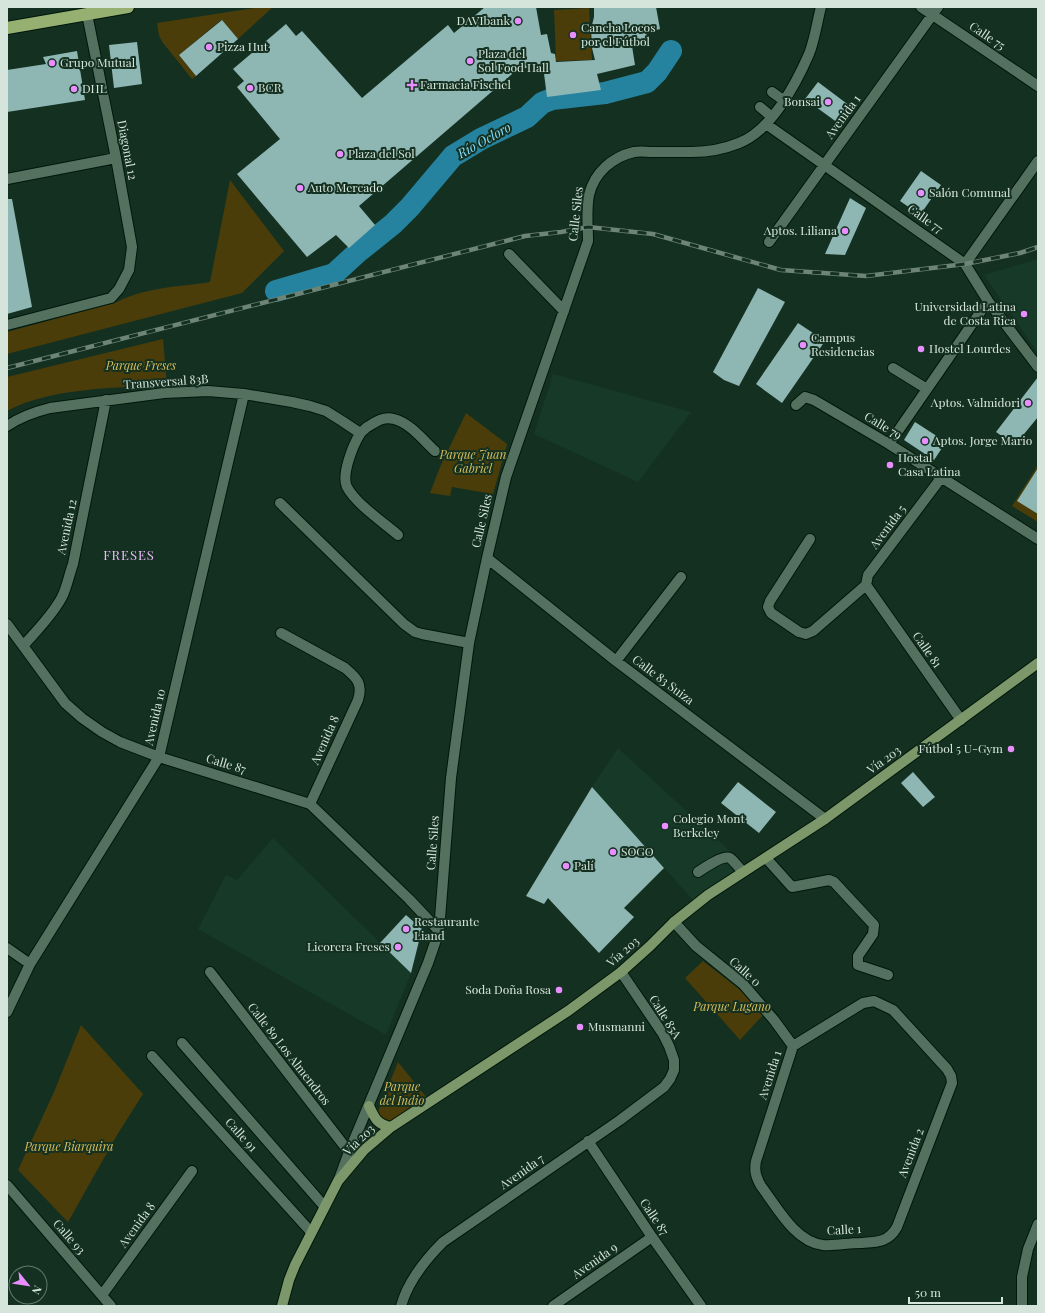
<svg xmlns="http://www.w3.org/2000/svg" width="1045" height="1313" font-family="'Playfair Display',serif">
<rect width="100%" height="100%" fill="#143021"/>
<!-- built -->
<path fill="#163a27" d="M1038,259V353L984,275Z
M553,374L691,412L638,482L534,434Z
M618,748L746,866L693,900L592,787Z
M273,838L411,973L386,1035L198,929L226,875L237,880Z"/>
<!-- green -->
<path fill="#4a3d0a" d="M261,7H273L238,39L221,20L179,55L196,76L192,79L163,43L159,36L157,23Z
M589,8L592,60L556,61L554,10Z
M230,180L284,251L242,293L7,354V332L117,302C146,287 179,287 210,282Z
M163,339L167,385C117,388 52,387 7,411V377Z
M466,413L507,444L493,494L452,487L450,496L430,493L440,467Z
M1038,465V522L1012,506Z
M703,961L739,989L763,1015L740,1040L685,978Z
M81,1025L143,1094L117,1135L68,1222L18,1170L54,1092Z
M398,1062L427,1098L385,1124L377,1114Z"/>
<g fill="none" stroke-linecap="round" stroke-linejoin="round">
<!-- river -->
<path stroke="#26839f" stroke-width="22" d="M276,291L334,274L358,252L393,224L410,207L453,156L481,139L527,117L542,103L552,99L605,93L647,82L657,72L671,51"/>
</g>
<!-- building -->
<path fill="#8eb6b3" d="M485,7H536L541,35L547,34L551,53L555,54L556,62L595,60L592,48L591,29L594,17V7H656L660,29L646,33L649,43L632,46L635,65L597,74L601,90L547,97L543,66L518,69L359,206L375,225L349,248L336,235L307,257L237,174L280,139L237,87L244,81L233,69L286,24L296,36L302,31L362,98L448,25L454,33Z
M222,20L238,39L196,76L179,55Z
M137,42L142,84L114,88L109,45Z
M77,51L85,100L7,112V70L46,64L43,57Z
M818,82L850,106L838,123L805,99Z
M921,171L941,185L920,215L900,201Z
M850,198L866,208L845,255L825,254Z
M7,199H12L32,307L7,314Z
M758,288L785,302L739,386L724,380L713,372Z
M798,323L825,341L782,403L756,384Z
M1038,377V417L1015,445L996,432Z
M915,422L946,442L934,460L904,440Z
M1038,468V514L1017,501Z
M913,772L935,797L923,807L901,783Z
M738,782L776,812L759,833L721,803Z
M592,787L664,868L624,908L634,917L599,953L548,898L544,904L526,896Z
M406,915L422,929L411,973L380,943Z"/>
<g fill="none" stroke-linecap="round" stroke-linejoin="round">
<defs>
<path id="minor" d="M921,7L1038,86
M772,92L783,100
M760,107L772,117
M766,124L965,264L988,301L1038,367
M7,179L116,158
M769,242L938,7
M509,254L564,311
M965,264L1038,161
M7,325L111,298L119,289L129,270L132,247L116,158L87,14
M893,368L927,389
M796,405L805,397L814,400L889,444L1038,539
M7,426C20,417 34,412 50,408L164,393L208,391L244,394L292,402L310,406L326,411L342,421L360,433
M889,444L988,301
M941,478L868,575L866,585L961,720
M280,503L404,624L415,632L422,634L469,643
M398,535C383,522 356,504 347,487C341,475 353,445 360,434C361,432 364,430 366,428C375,422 383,416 394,419C410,423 423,440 435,451
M810,539L770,601L768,607L771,613L799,632L806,634L813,631L866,585
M487,558L616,661L825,819
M7,624L65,703L82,718L102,732L120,742L159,757L310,804L409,899L439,931
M281,633L345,668C357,678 363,684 358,700L310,804
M23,646C36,631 52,616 62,597C67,587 69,575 73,564L106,400
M616,661L681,577
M766,858L792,887L829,880L834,882L874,925L873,934L858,956V965L888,975
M698,872C704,868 723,855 730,858C734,861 739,868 743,872
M674,922L696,946L743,984L774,1020L793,1046
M7,948L30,964
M210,972L349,1152
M874,1001L893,1010L947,1069L951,1076L952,1083L897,1227C888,1243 876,1242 860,1243C848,1243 835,1246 823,1245C795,1242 777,1207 761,1186C756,1177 754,1171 756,1161L793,1046L863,1003Z
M7,1012L30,964L159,757L244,394
M182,1043L324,1206
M152,1056L311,1232
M588,1141L652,1237L701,1306
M339,1179L349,1152L428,963L439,931L451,778L469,643L487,558L506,477L588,241C588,226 586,210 589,195C594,173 612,157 634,152C640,151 647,152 652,152C665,152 679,152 692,152C708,152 724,149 739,143C771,131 796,84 809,54C815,39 817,22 821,7
M7,1185L111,1306
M102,1295L192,1171
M401,1306C408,1281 425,1260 443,1242L620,1120L664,1087L670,1079L674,1070V1060L669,1046L663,1034L621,972
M553,1306L652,1237
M1022,1306V1277L1028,1249L1038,1224"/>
<path id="major" d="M369,1106C375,1119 377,1124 391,1127
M282,1306L289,1280L295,1265L338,1181L364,1150L391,1127L568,1011L621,972L650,946L674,922L708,895L825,819L1038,663"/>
<path id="highway" d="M7,28L128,7"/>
</defs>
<!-- minor casing -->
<use href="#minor" stroke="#00170a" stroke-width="12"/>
<!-- major casing -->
<use href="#major" stroke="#00170a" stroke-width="12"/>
<!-- highway casing -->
<use href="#highway" stroke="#00170a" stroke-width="14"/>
<!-- minor -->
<use href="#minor" stroke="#547160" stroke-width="10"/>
<!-- major -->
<use href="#major" stroke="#7c976a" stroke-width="10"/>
<!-- highway -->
<use href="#highway" stroke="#96b071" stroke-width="12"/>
<defs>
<path id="rail" d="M7,368L525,236L561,232L588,227L653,234L781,270L866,276L965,264L1020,253L1038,247"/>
</defs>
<!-- rail casing -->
<use href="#rail" stroke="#6d8477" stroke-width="4.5"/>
<!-- rail -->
<use href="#rail" stroke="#143021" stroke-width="3" stroke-dasharray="9" stroke-linecap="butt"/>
</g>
<!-- markers -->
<g fill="#e98efe" stroke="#143021" stroke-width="1.5">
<circle cx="518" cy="21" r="4"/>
<circle cx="573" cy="35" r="4"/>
<circle cx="209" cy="47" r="4"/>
<circle cx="470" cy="61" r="4"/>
<circle cx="52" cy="63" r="4"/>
<path d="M410 79h4v4h4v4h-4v4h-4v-4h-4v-4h4z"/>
<circle cx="250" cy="88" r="4"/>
<circle cx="74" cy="89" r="4"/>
<circle cx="828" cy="102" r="4"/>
<circle cx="340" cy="154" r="4"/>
<circle cx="300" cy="188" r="4"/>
<circle cx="921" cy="193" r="4"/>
<circle cx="845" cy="231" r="4"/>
<circle cx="1024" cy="314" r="4"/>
<circle cx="803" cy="345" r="4"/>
<circle cx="921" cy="349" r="4"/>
<circle cx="1028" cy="403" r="4"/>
<circle cx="925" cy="441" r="4"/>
<circle cx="890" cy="465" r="4"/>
<circle cx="1011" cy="749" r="4"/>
<circle cx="665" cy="826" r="4"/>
<circle cx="613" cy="852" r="4"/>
<circle cx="566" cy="866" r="4"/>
<circle cx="406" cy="929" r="4"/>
<circle cx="398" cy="947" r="4"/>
<circle cx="559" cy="990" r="4"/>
<circle cx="580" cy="1027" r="4"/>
</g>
<g text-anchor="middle" stroke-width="4" stroke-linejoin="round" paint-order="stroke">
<!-- poi labels -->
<g font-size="12" fill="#d5e5db" stroke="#143021" text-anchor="start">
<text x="510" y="25" text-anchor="end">DAVIbank</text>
<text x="581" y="32">Cancha Locos<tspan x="581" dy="14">por el Fútbol</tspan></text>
<text x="217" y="51">Pizza Hut</text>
<text x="478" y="58">Plaza del<tspan x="478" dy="14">Sol Food Hall</tspan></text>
<text x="60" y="67">Grupo Mutual</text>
<text x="420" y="89">Farmacia Fischel</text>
<text x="258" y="92">BCR</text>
<text x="82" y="93">DHL</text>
<text x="820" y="106" text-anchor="end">Bonsai</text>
<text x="348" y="158">Plaza del Sol</text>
<text x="308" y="192">Auto Mercado</text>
<text x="929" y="197">Salón Comunal</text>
<text x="837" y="235" text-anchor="end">Aptos. Liliana</text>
<text x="1016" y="311" text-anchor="end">Universidad Latina<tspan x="1016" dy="14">de Costa Rica</tspan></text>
<text x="811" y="342">Campus<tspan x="811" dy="14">Residencias</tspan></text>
<text x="929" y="353">Hostel Lourdes</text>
<text x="1020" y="407" text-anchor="end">Aptos. Valmidori</text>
<text x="933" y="445">Aptos. Jorge Mario</text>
<text x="898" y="462">Hostal<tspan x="898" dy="14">Casa Latina</tspan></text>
<text x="1003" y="753" text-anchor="end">Fútbol 5 U-Gym</text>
<text x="673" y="823">Colegio Mont<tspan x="673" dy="14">Berkeley</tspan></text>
<text x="621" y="856">SOGO</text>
<text x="574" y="870">Palí</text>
<text x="414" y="926">Restaurante<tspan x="414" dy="14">Liand</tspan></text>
<text x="390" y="951" text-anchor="end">Licorera Freses</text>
<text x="551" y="994" text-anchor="end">Soda Doña Rosa</text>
<text x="588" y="1031">Musmanni</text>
</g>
<!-- street labels -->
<g font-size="12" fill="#d5e5db" stroke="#143021">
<text transform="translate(987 36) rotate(34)" y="4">Calle 75</text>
<text transform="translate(843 117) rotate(-54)" y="4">Avenida 1</text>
<text transform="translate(127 150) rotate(79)" y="4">Diagonal 12</text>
<text transform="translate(576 214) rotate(-84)" y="4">Calle Siles</text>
<text transform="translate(925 219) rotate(35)" y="4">Calle 77</text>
<text transform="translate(166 382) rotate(-4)" y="4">Transversal 83B</text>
<text transform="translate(883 426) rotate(31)" y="4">Calle 79</text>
<text transform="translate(482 521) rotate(-77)" y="4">Calle Siles</text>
<text transform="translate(67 527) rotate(-78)" y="4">Avenida 12</text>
<text transform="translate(888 527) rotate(-53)" y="4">Avenida 5</text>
<text transform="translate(927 650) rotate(55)" y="4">Calle 81</text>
<text transform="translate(663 680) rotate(37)" y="4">Calle 83 Suiza</text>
<text transform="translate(155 717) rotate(-77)" y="4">Avenida 10</text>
<text transform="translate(325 740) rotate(-66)" y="4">Avenida 8</text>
<text transform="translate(884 760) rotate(-36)" y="4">Vía 203</text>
<text transform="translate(226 764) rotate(17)" y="4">Calle 87</text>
<text transform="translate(433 843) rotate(-86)" y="4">Calle Siles</text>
<text transform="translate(623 952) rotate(-41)" y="4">Vía 203</text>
<text transform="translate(745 972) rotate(42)" y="4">Calle 0</text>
<text transform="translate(665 1017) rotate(58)" y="4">Calle 85A</text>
<text transform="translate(289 1054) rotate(52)" y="4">Calle 89 Los Almendros</text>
<text transform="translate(770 1075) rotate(-72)" y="4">Avenida 1</text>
<text transform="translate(241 1135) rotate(48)" y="4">Calle 91</text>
<text transform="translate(359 1140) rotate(-44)" y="4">Vía 203</text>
<text transform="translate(911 1153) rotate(-69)" y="4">Avenida 2</text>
<text transform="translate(522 1172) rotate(-35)" y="4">Avenida 7</text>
<text transform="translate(654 1217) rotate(56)" y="4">Calle 87</text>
<text transform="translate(137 1225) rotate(-54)" y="4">Avenida 8</text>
<text transform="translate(844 1230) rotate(-3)" y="4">Calle 1</text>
<text transform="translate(69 1237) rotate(49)" y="4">Calle 93</text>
<text transform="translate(595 1261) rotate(-35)" y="4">Avenida 9</text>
</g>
<!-- park labels -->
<g font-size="12" font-style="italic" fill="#d8bd59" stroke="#143021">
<text x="141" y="370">Parque Freses</text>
<text x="473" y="459">Parque Juan<tspan x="473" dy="14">Gabriel</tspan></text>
<text x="732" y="1011">Parque Lugano</text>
<text x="402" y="1091">Parque<tspan x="402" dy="14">del Indio</tspan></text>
<text x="69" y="1151">Parque Biarquira</text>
</g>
<!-- water labels -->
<g font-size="13" font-style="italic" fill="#82deff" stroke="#143021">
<text transform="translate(484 140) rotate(-29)" y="5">Río Ocloro</text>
</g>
<!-- neighbourhood labels -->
<g font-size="13" letter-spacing="1" fill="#eebbf9" stroke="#143021">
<text x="129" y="560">FRESES</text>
</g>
</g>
<!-- border -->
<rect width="1045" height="1313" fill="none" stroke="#d5e5db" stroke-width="16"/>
<!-- north arrow -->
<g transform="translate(28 1285) rotate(120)"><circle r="19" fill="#143021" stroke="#61786b"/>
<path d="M0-3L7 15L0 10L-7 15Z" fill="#e98efe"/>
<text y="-6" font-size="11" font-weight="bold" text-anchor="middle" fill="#d5e5db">N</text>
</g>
<!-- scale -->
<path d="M909 1297v6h93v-6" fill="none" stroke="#d5e5db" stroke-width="2"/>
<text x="915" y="1297" font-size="12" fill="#d5e5db" stroke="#143021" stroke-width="3" paint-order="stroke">50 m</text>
</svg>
